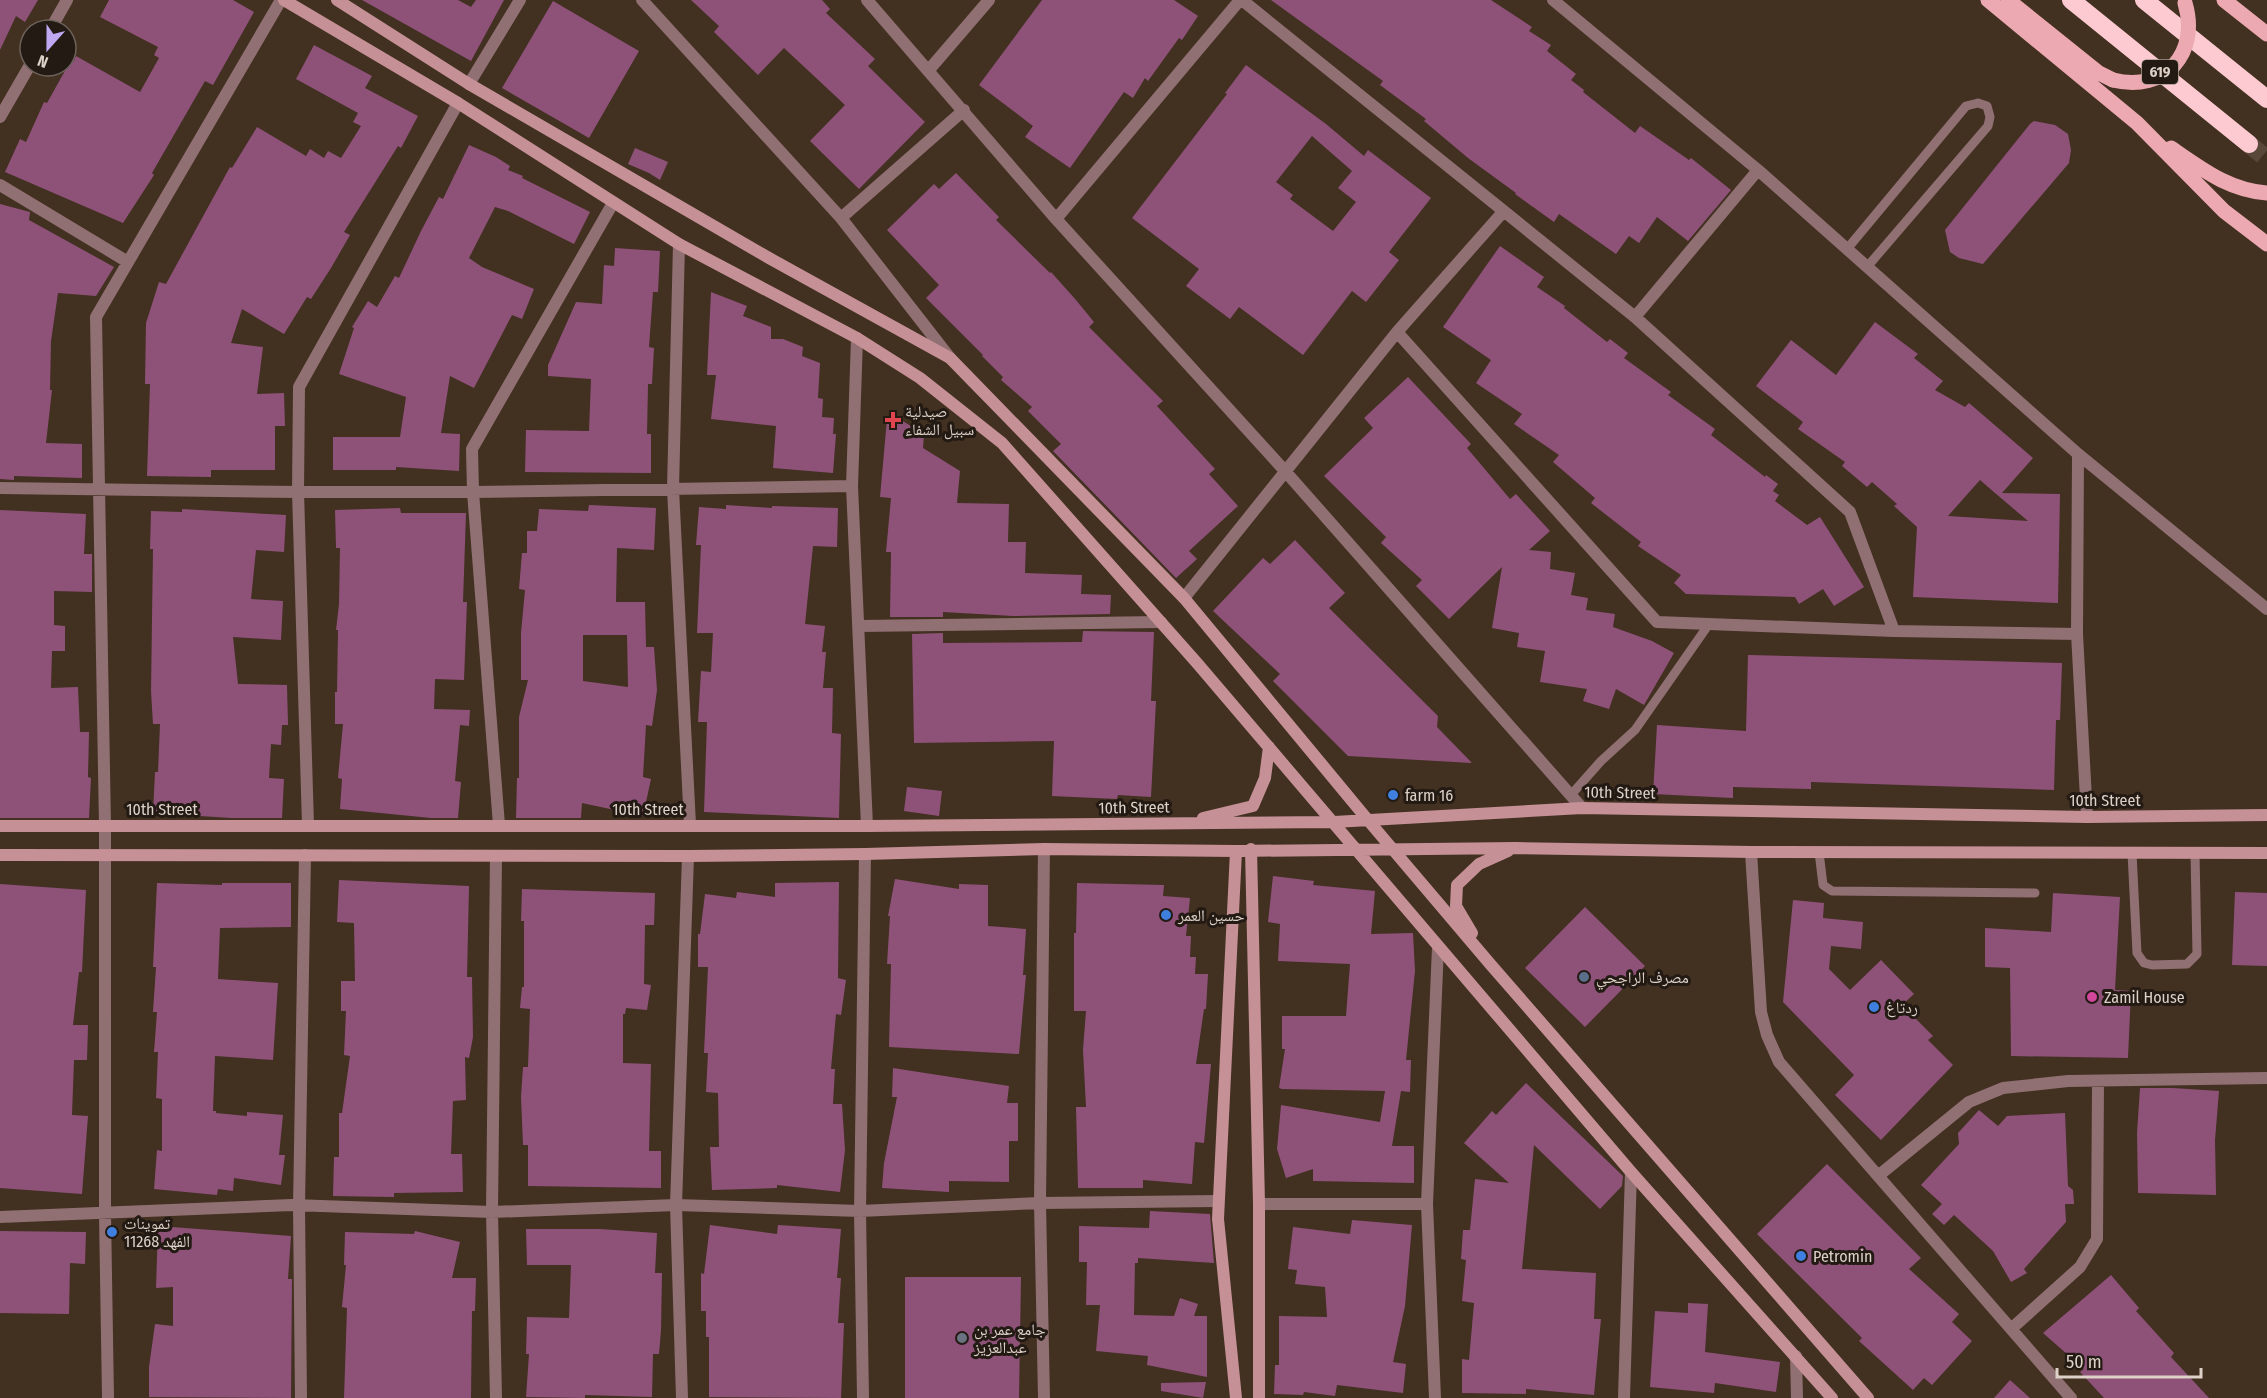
<svg xmlns="http://www.w3.org/2000/svg" width="2267" height="1398" font-family="'Fira Sans Condensed','Noto Naskh Arabic',sans-serif">
<rect width="100%" height="100%" fill="#423021"/>
<!-- building -->
<path fill="#8e5279" fill-rule="evenodd" d="M0,0H38L25,22L16,16L0,50Z
M109,0H233L254,12L213,85L205,81L152,173L154,175L123,223L5,172L20,139L26,142L44,102L47,103L71,60L73,62L76,56L140,92L159,58L154,55L158,47L100,17Z
M362,0H458L471,7L476,0H504L471,61Z
M691,0H822L830,9L826,13L875,59L868,66L925,122L859,189L810,141L845,105L784,48L758,75L714,32L719,26Z
M1042,0H1174L1198,16L1182,40L1179,38L1148,81L1145,78L1133,98L1124,92L1070,168L1025,137L1033,126L979,85Z
M1271,0H1491L1532,27L1529,31L1551,45L1547,51L1576,74L1571,80L1584,90L1583,92L1635,133L1640,126L1689,160L1691,158L1731,190L1688,241L1657,217L1639,243L1629,236L1616,254L1559,214L1554,222L1515,194L1516,193L1468,158L1424,121L1426,119L1380,85L1383,81Z
M553,1L639,51L589,138L502,88Z
M314,45L372,76L365,88L418,116L401,148L398,146L344,232L350,235L331,268L311,299L307,297L284,334L242,309L231,343L263,347L257,394L284,393L285,426H275V470H211V477L147,476L150,384H145L146,323L159,282L166,284L230,167L232,168L257,127L306,156L310,149L324,158L328,151L341,158L361,126L353,122L358,113L296,79Z
M1246,65L1326,124L1364,156L1368,150L1431,198L1389,252L1399,260L1366,302L1352,291L1303,355L1239,307L1230,319L1186,286L1199,269L1132,218L1227,94L1225,93ZM1312,136L1352,171L1338,188L1356,202L1333,231L1290,199L1293,195L1276,182Z
M2034,121L2055,125L2068,134L2071,150L2069,163L1983,264L1959,258L1950,252L1945,230L2030,124Z
M469,145L496,157L510,166L508,170L523,176L522,178L590,212L574,244L508,211L495,207L469,258L482,267L534,289L522,319L512,315L474,388L450,376L441,433L460,434L459,471L396,467V470H333V437H400L406,397L339,374L354,328L352,327L368,301L377,307L395,276L399,278L421,231L439,197L443,199Z
M635,148L668,162L660,180L649,173L628,164Z
M956,173L999,217L996,220L1050,273L1051,272L1076,300L1094,322L1089,327L1163,401L1157,406L1215,469L1209,474L1238,506L1189,551L1197,559L1176,578L1053,451L1061,444L1028,411L1032,407L1001,380L1003,377L982,356L983,355L926,298L939,285L887,230L934,184L939,189Z
M0,204L30,212L29,220L114,267L96,296L58,293L51,341L50,390H52L46,443L82,444V478L14,476V480L0,479Z
M1500,246L1544,277L1537,287L1565,306L1564,308L1607,342L1610,339L1628,353L1624,358L1671,392L1668,395L1715,429L1711,435L1765,477L1766,475L1778,484L1773,491L1779,495L1775,501L1807,525L1820,517L1864,587L1834,606L1823,589L1799,604L1795,597L1686,594L1674,583L1681,575L1638,546L1641,542L1591,503L1595,498L1553,462L1559,455L1514,424L1522,414L1476,383L1491,360L1443,327Z
M615,248L660,251L658,292H653L649,347L654,348L652,384H648L647,434H651V473L525,472L526,430L589,431L591,379L548,376V365L576,302L602,304L604,265L614,266Z
M711,292L747,306L743,316L771,327V339H783L803,347L802,356L820,363L818,398L823,399L822,417L834,418L833,434H836L833,473L773,468L776,426L711,419L716,375H707Z
M1875,322L1918,354L1914,358L1943,381L1935,390L1965,407L1969,403L2033,458L2002,493L2060,494L2058,603L1913,597L1917,527L1894,506L1897,504L1872,482L1867,487L1842,466L1845,462L1798,429L1803,422L1756,386L1791,340L1836,375ZM1980,480L1995,493L2028,521L1948,516Z
M1408,377L1471,444L1467,448L1510,499L1516,494L1550,531L1529,550L1551,552L1550,569L1575,573L1571,595L1588,598L1586,610L1615,614L1613,627L1652,641L1674,653L1644,705L1616,689L1609,709L1583,701L1587,689L1540,682L1545,651L1517,647L1519,633L1492,628L1502,567L1449,619L1416,586L1422,580L1381,543L1386,537L1324,476L1373,428L1364,418Z
M887,419L901,420L924,434L923,448L960,471L957,503L1009,504L1008,542H1026L1025,573L1082,575L1081,594L1111,595L1110,614L1013,616L943,612V617H890L891,552H886L891,498L880,497Z
M589,505L656,508L654,550L617,548L616,602H645L646,647H654L657,690L652,726L646,725L643,777L651,779L643,816L582,803L581,818H516L517,778H519V717L528,680H521V633L525,590L519,589L522,553H527V531H537L539,509L588,511ZM583,635H627L628,687L583,681Z
M726,505L772,508V506L838,508L837,547L813,546L805,624L825,626L822,652H826L823,688H833L832,733L841,734L839,818L704,812L707,722H698L701,671L711,672L713,633H697L701,545H696L699,507L726,509Z
M400,508L401,513H466L463,602H467L464,680L435,679L434,709L470,710L469,726L460,725L455,781L461,782L458,818H431L340,809L342,779L338,778L343,724H335V692H337L338,630H336L339,604L340,548H336L335,510Z
M182,509L286,515L284,552L256,550L251,599L283,601L281,640L233,637L238,684L287,685L288,725H282L281,745L271,744L269,778L284,779L282,818H231L153,813L155,772H158L160,724H153L151,691L153,549H150L151,511L182,512Z
M0,510L86,514L84,554H92V592L54,591V625L65,626V651H52L51,688L78,687L80,732H89L88,777L91,778L89,818H0Z
M1295,540L1345,593L1329,608L1438,716L1437,727L1472,763L1348,756L1273,681L1280,674L1213,611L1263,558L1270,564Z
M1083,631L1154,632L1151,701H1156L1151,797L1118,795L1117,799L1052,796L1054,741L914,743L912,634L943,633V643L1082,642Z
M1748,655L2062,663L2060,720H2056L2054,790L1811,782V789L1733,787V798L1653,794L1657,725L1746,731Z
M907,787L942,791L939,816L904,811Z
M1273,876L1314,881L1313,885L1375,891L1371,934L1413,933L1415,971L1406,1060H1411L1410,1092L1401,1091L1392,1146H1414V1183L1313,1181V1169L1286,1178L1277,1149L1281,1105L1380,1122L1385,1091L1282,1089L1279,1088L1285,1049H1282V1016H1346L1350,964L1278,961L1280,924L1268,922Z
M895,879L959,889V884L988,885V926L1026,929L1023,975H1026L1019,1054L889,1047L891,964H887L890,916H888Z
M339,880L469,886L467,977H472L473,1037L469,1058L465,1057L466,1100L453,1101L451,1154H462L463,1192L394,1193V1197L333,1196L334,1157H339V1113H342L350,1056L344,1055L346,1011H341V981H355L354,923L337,922Z
M839,882L838,978L846,980L841,1015L836,1014L831,1069H835L833,1104H842L845,1150L840,1192L777,1185V1188L712,1190L710,1147H719L718,1093L706,1092L708,1053H704L708,967H698V934H700L705,894L736,898L737,892L775,897V883Z
M157,883L222,885V883H291V927L220,928L218,979L278,983L273,1060L215,1056L213,1111H216V1113L247,1116V1112L283,1115L279,1155H285L281,1185L234,1178L233,1191L218,1189L217,1195L154,1189L157,1150L162,1151V1099L156,1098L158,1052H154L157,1012H153L156,967H153Z
M1077,883L1164,885L1163,896L1190,898L1186,936H1191L1190,957H1196L1195,974H1208L1206,1009H1204L1196,1064H1211L1204,1143L1195,1142L1192,1184L1143,1180V1188H1078L1076,1107H1086L1083,1050L1086,1011H1074V933H1076Z
M0,884L86,890L82,972H79L73,1025H88L87,1060H74L72,1115L88,1116L82,1194L0,1188Z
M522,889L655,893L654,925H645L644,984L651,985L647,1010L626,1008L625,1014H623V1063L651,1064L649,1151H661V1188L528,1186V1145H523L521,1097L523,1067H528L530,1009L520,1008L522,987H524V921H521Z
M2235,892L2267,893V966L2232,965Z
M2053,893L2120,897L2115,990L2131,991L2128,1058L2011,1056L2010,968L1985,967V928L2051,932Z
M1793,900L1824,903L1823,918L1863,922L1861,949L1831,946L1829,969L1850,990L1881,960L1914,994L1902,1005L1933,1036L1928,1040L1953,1065L1881,1140L1835,1095L1854,1075L1783,1002Z
M1585,907L1645,966L1585,1027L1525,968Z
M893,1068L1009,1086L1007,1103H1018V1141H1009V1182L949,1181V1192L882,1188L884,1163L897,1097H892Z
M1526,1083L1623,1176L1622,1186L1600,1209L1534,1145L1522,1269L1596,1273L1594,1319H1601L1594,1395L1526,1389V1394L1462,1393V1359L1469,1360L1474,1303L1462,1301L1466,1260L1461,1259L1463,1230H1470L1475,1179L1509,1183L1464,1143L1492,1111L1496,1115Z
M2140,1088H2173L2219,1091L2215,1140L2216,1195L2138,1193L2137,1133Z
M1979,1110L1998,1126L2007,1116L2065,1113L2068,1186L2073,1190L2074,1204H2065L2066,1222L2024,1269L2027,1273L2011,1282L1993,1251L1954,1215L1944,1225L1932,1214L1942,1204L1921,1185L1959,1144L1958,1133Z
M1827,1164L1921,1258L1909,1269L1959,1314L1952,1322L1972,1341L1932,1385L1924,1378L1913,1390L1859,1341L1862,1338L1757,1234Z
M1150,1211L1210,1214L1214,1263L1138,1258V1263H1135L1134,1315L1174,1316L1180,1298L1198,1304L1194,1316H1207V1377L1147,1365L1148,1356L1096,1351L1100,1305H1086L1087,1262H1079V1226L1149,1228Z
M1352,1220L1412,1225L1405,1306L1393,1362L1406,1364L1403,1393L1337,1385L1335,1396L1304,1392L1303,1395L1274,1394L1275,1365H1279V1316L1327,1317L1325,1287L1295,1284L1297,1270L1288,1269L1293,1227L1350,1234Z
M710,1225L777,1234L778,1225L841,1229L837,1278H841L838,1323H844L841,1398L709,1397V1337H706V1311H701V1273L704,1274Z
M158,1226L291,1236L288,1279H292L291,1398L149,1397V1367L155,1324L173,1326V1287L156,1288Z
M526,1229H600L657,1233L655,1273H662L661,1330L659,1354H653L652,1397L585,1395V1398L526,1397L529,1354H526L527,1317L569,1318L571,1265H527Z
M0,1231L86,1232L85,1264L70,1263L69,1314L0,1313Z
M415,1231L460,1242L452,1278H476L475,1311H472L471,1398H344L347,1308L342,1307L346,1265H344L345,1232L414,1234Z
M2111,1275L2139,1308L2136,1311L2174,1353L2171,1357L2209,1398H2104L2080,1372L2084,1369L2043,1333Z
M905,1277H1021L1019,1398H905Z
M1688,1303L1708,1304L1705,1352L1780,1362L1776,1392L1715,1383L1714,1393L1650,1387L1655,1311L1688,1313Z
M2010,1380L2030,1398H1994Z
M1206,1382L1203,1398L1161,1391V1383Z"/>
<g fill="none" stroke-linecap="round" stroke-linejoin="round">
<!-- highway-tunnel -->
<path stroke="#59483a" stroke-width="18" stroke-dasharray="18 9" stroke-linecap="butt" d="M2249,144L2267,159"/>
<!-- lane -->
<path stroke="#917073" stroke-width="9" d="M1847,249L1966,106L1978,103L1987,106L1990,117L1988,126L1867,267
M1570,796L1601,761L1635,730L1709,624
M1819,852L1823,885L1832,891L2035,893
M2132,853L2137,953L2144,963L2152,965L2187,964L2197,954L2195,852"/>
<!-- street -->
<path stroke="#917073" stroke-width="12" d="M642,0L841,218L950,358
M867,0L1056,219L1285,471L1582,808
M1242,0L1635,317L1850,512L1894,631
M1553,0L1758,170L2078,454L2077,634L2087,817
M50,30L67,0
M928,71L989,0
M469,84L520,0
M0,117L30,65
M0,185L128,262
M841,218L964,110
M1056,219L1240,0
M679,244L673,489L690,825
M1635,317L1758,170
M1397,332L1657,622L1894,631L2077,634
M857,338L852,486L867,826
M2078,454L2267,609
M0,488L298,492H473L852,486
M1184,598L1397,332L1503,212
M858,626L1161,622
M308,825L298,492L299,387L458,103
M499,825L473,492L472,449L613,203
M1751,852L1761,1012L1767,1035L1779,1062L2071,1398
M496,856L492,1212L496,1398
M1878,1176L1969,1102L2003,1088L2068,1081L2267,1078
M1259,1204H1427
M0,1217L292,1205L492,1212L676,1205L860,1211L1040,1203L1218,1201
M2011,1329L2080,1267L2097,1239L2098,1081
M1796,1356L1797,1398
M108,1398L105,1214V826L96,317L281,0
M301,1398L299,1206L305,855
M682,1398L676,1205L688,856
M863,1398L860,1211L865,854
M1044,1398L1040,1203L1044,849
M1435,1398L1427,1204L1438,947
M1624,1398L1631,1172"/>
<!-- secondary -->
<path stroke="#c59096" stroke-width="12" d="M284,0L458,103L679,244L857,338L920,378L1002,443L1197,663L1631,1172L1832,1398
M337,0L469,84L769,258L950,358L1184,598L1367,819L1491,965L1868,1398
M1203,818L1253,806L1265,778L1269,747
M0,826H867L1334,822L1582,808L2087,817L2267,815
M1251,849L1259,1204V1398
M1236,851L1218,1219L1236,1398
M0,855L688,856L865,854L1044,849L1236,851L1516,848L1751,852L2267,853
M1472,933L1456,906L1457,885L1479,864L1508,851"/>
<!-- primary -->
<path stroke="#eda9b1" stroke-width="15" d="M1988,0L2137,123L2224,211L2267,244
M2008,0L2099,73L2113,80
M2224,0L2267,34
M2171,148C2202,169 2228,190 2267,193"/>
<!-- highway -->
<path stroke="#fccad0" stroke-width="18" d="M2071,0L2249,144
M2144,0L2267,99"/>
<!-- primary-bridge -->
<path stroke="#eda9b1" stroke-width="15" d="M2113,80C2165,93 2200,53 2185,3"/>
</g>
<!-- markers -->
<path fill="#e0444e" stroke="#221a13" stroke-width="2" d="M890 411h6v6h6v6h-6v6h-6v-6h-6v-6h6z"/>
<g fill="#3f7fe0" stroke="#221a13" stroke-width="2">
<circle cx="1393" cy="795" r="6"/>
<circle cx="1166" cy="915" r="6"/>
<circle cx="1874" cy="1007" r="6"/>
<circle cx="112" cy="1232" r="6"/>
<circle cx="1801" cy="1256" r="6"/>
</g>
<circle fill="#5c6f8a" stroke="#221a13" stroke-width="2" cx="1584" cy="977" r="6"/>
<circle fill="#d1479c" stroke="#221a13" stroke-width="2" cx="2092" cy="997" r="6"/>
<circle fill="#6b7280" stroke="#221a13" stroke-width="2" cx="962" cy="1338" r="6"/>
<g text-anchor="middle" stroke-width="6" stroke-linejoin="round" paint-order="stroke">
<!-- shield labels -->
<rect fill="#221a13" stroke="#a59a92" stroke-width="1.5" x="2142" y="60" width="36" height="24" rx="4.5"/>
<g font-size="15" font-weight="bold" fill="#ddd1c8">
<text x="2160" y="77">619</text>
</g>
<!-- poi labels -->
<g font-size="16" fill="#ddd1c8" stroke="#221a13" text-anchor="start">
<text x="905" y="417">صيدلية<tspan x="905" dy="18">سبيل الشفاء</tspan></text>
<text x="1405" y="801">farm 16</text>
<text x="1178" y="921">حسين العمر</text>
<text x="1596" y="983">مصرف الراجحي</text>
<text x="2104" y="1003">Zamil House</text>
<text x="1886" y="1013">ردتاغ</text>
<text x="124" y="1229">تموينات<tspan x="124" dy="18">الفهد 11268</tspan></text>
<text x="1813" y="1262">Petromin</text>
<text x="974" y="1335">جامع عمر بن<tspan x="974" dy="18">عبدالعزيز</tspan></text>
</g>
<!-- street labels -->
<g font-size="16" fill="#ddd1c8" stroke="#221a13">
<text transform="translate(1620 792) rotate(1)" y="6">10th Street</text>
<text x="2105" y="806">10th Street</text>
<text transform="translate(1134 807) rotate(-1)" y="6">10th Street</text>
<text x="162" y="815">10th Street</text>
<text x="648" y="815">10th Street</text>
</g>
</g>
<!-- north arrow -->
<g transform="translate(48 48) rotate(201)"><circle r="28" fill="#221a13" stroke="#6d635b" stroke-width="1.5"/>
<path d="M0-4.5L10 22L0 15L-10 22Z" fill="#c0a8f3"/>
<text y="-9" font-size="16" font-weight="bold" text-anchor="middle" fill="#ddd1c8">N</text>
</g>
<!-- scale -->
<path d="M2057 1368v9h144v-9" fill="none" stroke="#ddd1c8" stroke-width="3"/>
<text x="2066" y="1368" font-size="18" fill="#ddd1c8" stroke="#221a13" stroke-width="4.5" paint-order="stroke">50 m</text>
</svg>
